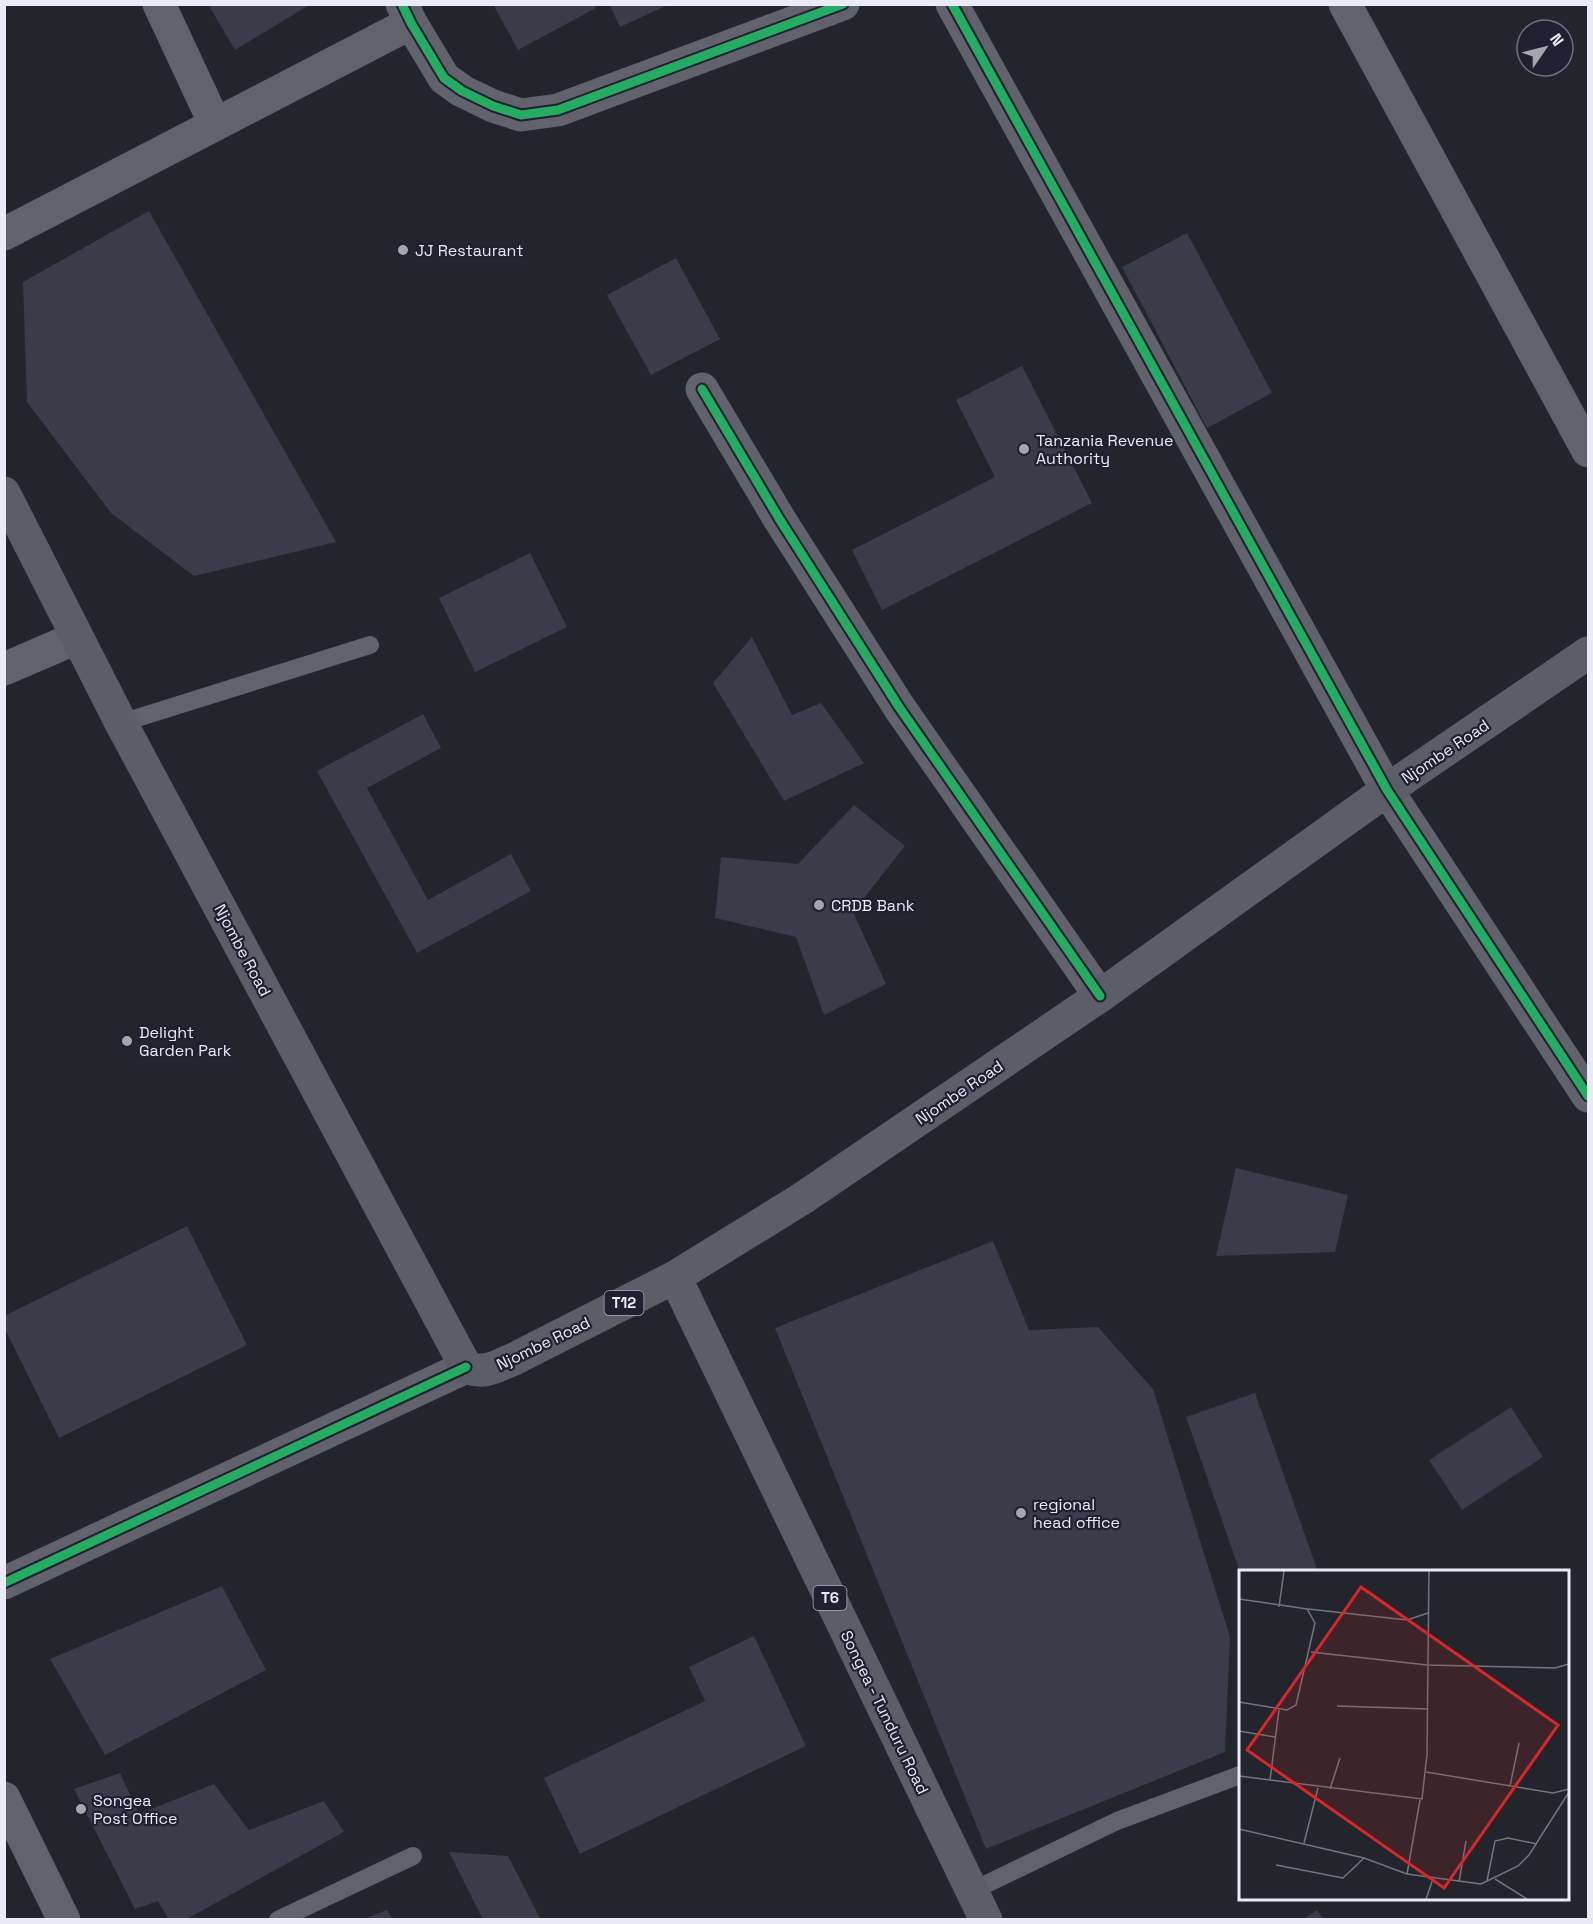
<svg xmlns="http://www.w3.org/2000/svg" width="1593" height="1924" font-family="'Space Grotesk',sans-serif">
<rect width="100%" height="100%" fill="#23242c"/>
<!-- building -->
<path fill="#3b3b49" d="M208,4H311L235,50Z
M493,4H594L596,8L518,50Z
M609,4H670L620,27Z
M149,211L336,542L194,576L111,513L27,402L23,282Z
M1187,233L1272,393L1207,428L1122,267Z
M676,258L720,339L651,375L607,295Z
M1022,366L1092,503L882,610L852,550L995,477L956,400Z
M530,553L567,627L475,672L439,598Z
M752,637L792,715L821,703L864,763L784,801L713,683Z
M423,714L441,748L367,788L428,900L511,854L531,891L417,953L317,771Z
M854,805L905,846L853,912L886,984L824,1015L796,937L715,918L721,857L798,864Z
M1236,1168L1348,1195L1335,1252L1216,1256Z
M187,1226L247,1345L59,1438L4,1327V1316Z
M993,1241L1029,1330L1098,1327L1153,1389L1230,1637L1225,1752L986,1849L775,1328Z
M1255,1393L1318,1572H1240L1186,1417Z
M1511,1407L1543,1457L1462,1510L1429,1460Z
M222,1586L266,1670L105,1755L50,1659Z
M754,1636L806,1746L580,1854L544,1778L705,1701L689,1667Z
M120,1773L139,1814L214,1784L249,1830L324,1801L344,1832L185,1920H169L158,1901L135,1909L74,1789Z
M449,1852L508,1856L541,1920H483Z
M387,1910L393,1920H363V1919Z
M1317,1910L1324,1920H1302Z"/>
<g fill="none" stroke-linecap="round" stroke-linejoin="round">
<!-- service -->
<path stroke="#61626b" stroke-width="18" d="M121,723L370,645
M972,1891L1117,1821L1240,1775
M278,1920L413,1856"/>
<!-- minor -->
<path stroke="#61626b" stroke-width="33" d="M159,4L215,124
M402,4L411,23L444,78L462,91L493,106L521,115L558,110L843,4
M952,4L1387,790L1588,1096
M1345,4L1588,451
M4,234L411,23
M702,389L780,520L899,707L1100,996
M4,669L76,638
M4,1583L466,1367
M4,1798L64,1920"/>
<!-- trunk -->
<path stroke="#5c5d67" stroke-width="33" d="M4,493L121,723L466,1367C484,1375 497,1366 514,1359L675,1277L803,1198L1100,996L1387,790L1588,653
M675,1277L986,1920"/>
<defs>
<path id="cycleway" d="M402,4L411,23L444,78L462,91L493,106L521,115L558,110L843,4
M952,4L1387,790L1588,1096
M702,389L780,520L899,707L1100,996
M4,1583L466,1367"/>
</defs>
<!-- cycleway casing -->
<use href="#cycleway" stroke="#1f2030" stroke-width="13"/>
<!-- cycleway -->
<use href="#cycleway" stroke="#26ab63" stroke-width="9"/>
</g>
<!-- markers -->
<g fill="#a4a5af" stroke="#1f2030" stroke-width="2">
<circle cx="403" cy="250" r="6"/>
<circle cx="1024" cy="449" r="6"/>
<circle cx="819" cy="905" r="6"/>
<circle cx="127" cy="1041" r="6"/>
<circle cx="1021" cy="1513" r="6"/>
<circle cx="81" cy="1809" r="6"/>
</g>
<g text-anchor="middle" stroke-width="4.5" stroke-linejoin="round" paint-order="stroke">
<!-- shield labels -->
<g fill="#1f2030" stroke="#adaebb" stroke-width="1.5">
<rect x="604.5" y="1291" width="39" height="24" rx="4.5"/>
<rect x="813.5" y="1586" width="33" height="24" rx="4.5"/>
</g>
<g font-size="15" font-weight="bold" fill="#eaebf6">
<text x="624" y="1308">T12</text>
<text x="830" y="1603">T6</text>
</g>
<!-- poi labels -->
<g font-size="16" fill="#eaebf6" stroke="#1f2030" text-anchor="start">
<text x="415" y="256">JJ Restaurant</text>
<text x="1036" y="446">Tanzania Revenue<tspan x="1036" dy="18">Authority</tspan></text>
<text x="831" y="911">CRDB Bank</text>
<text x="139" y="1038">Delight<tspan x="139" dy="18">Garden Park</tspan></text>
<text x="1033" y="1510">regional<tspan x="1033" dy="18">head office</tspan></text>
<text x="93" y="1806">Songea<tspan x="93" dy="18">Post Office</tspan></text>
</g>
<!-- street labels -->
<g font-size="16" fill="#eaebf6" stroke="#1f2030">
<text transform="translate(1445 751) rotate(-34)" y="6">Njombe Road</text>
<text transform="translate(243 950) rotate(62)" y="6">Njombe Road</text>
<text transform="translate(959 1092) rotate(-34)" y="6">Njombe Road</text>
<text transform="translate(543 1343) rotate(-26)" y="6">Njombe Road</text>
<text transform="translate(885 1712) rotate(64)" y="6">Songea - Tunduru Road</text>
</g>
</g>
<!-- overview -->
<g transform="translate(1239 1570)">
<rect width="330" height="330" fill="#23242c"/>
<path fill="none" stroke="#73747d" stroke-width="1.5" d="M0,29L68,39L76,53L57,135L48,140L0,132M40,37L45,1M69,39L168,50L189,43M72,82L188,95L316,98L330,94M98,136L189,139M0,161L36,167M187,202L314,223L330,219M0,206L183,229L188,184L190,1M31,210L40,140M271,216L280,173M91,219L101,188M0,259L125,288L168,304L242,314L279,296L290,285L330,222M65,273L79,218M37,295L104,308L125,288M168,304L181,230M256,309L288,329M248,311L256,271L269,268L298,274M220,312L227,271M187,329L194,309"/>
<path fill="#d62828" fill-opacity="0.15" stroke="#d62828" stroke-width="3" d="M122,17L319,155L205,318L8,180Z"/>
<rect width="330" height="330" fill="none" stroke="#eaebf6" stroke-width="3"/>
</g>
<!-- border -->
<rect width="1593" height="1924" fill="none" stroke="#eaebf6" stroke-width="12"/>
<!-- north arrow -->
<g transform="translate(1545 48) rotate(55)"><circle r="28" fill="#1f2030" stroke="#70717f" stroke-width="1.5"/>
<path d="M0-4.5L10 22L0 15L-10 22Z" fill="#a4a5af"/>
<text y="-9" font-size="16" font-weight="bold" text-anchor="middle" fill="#eaebf6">N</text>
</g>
</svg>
